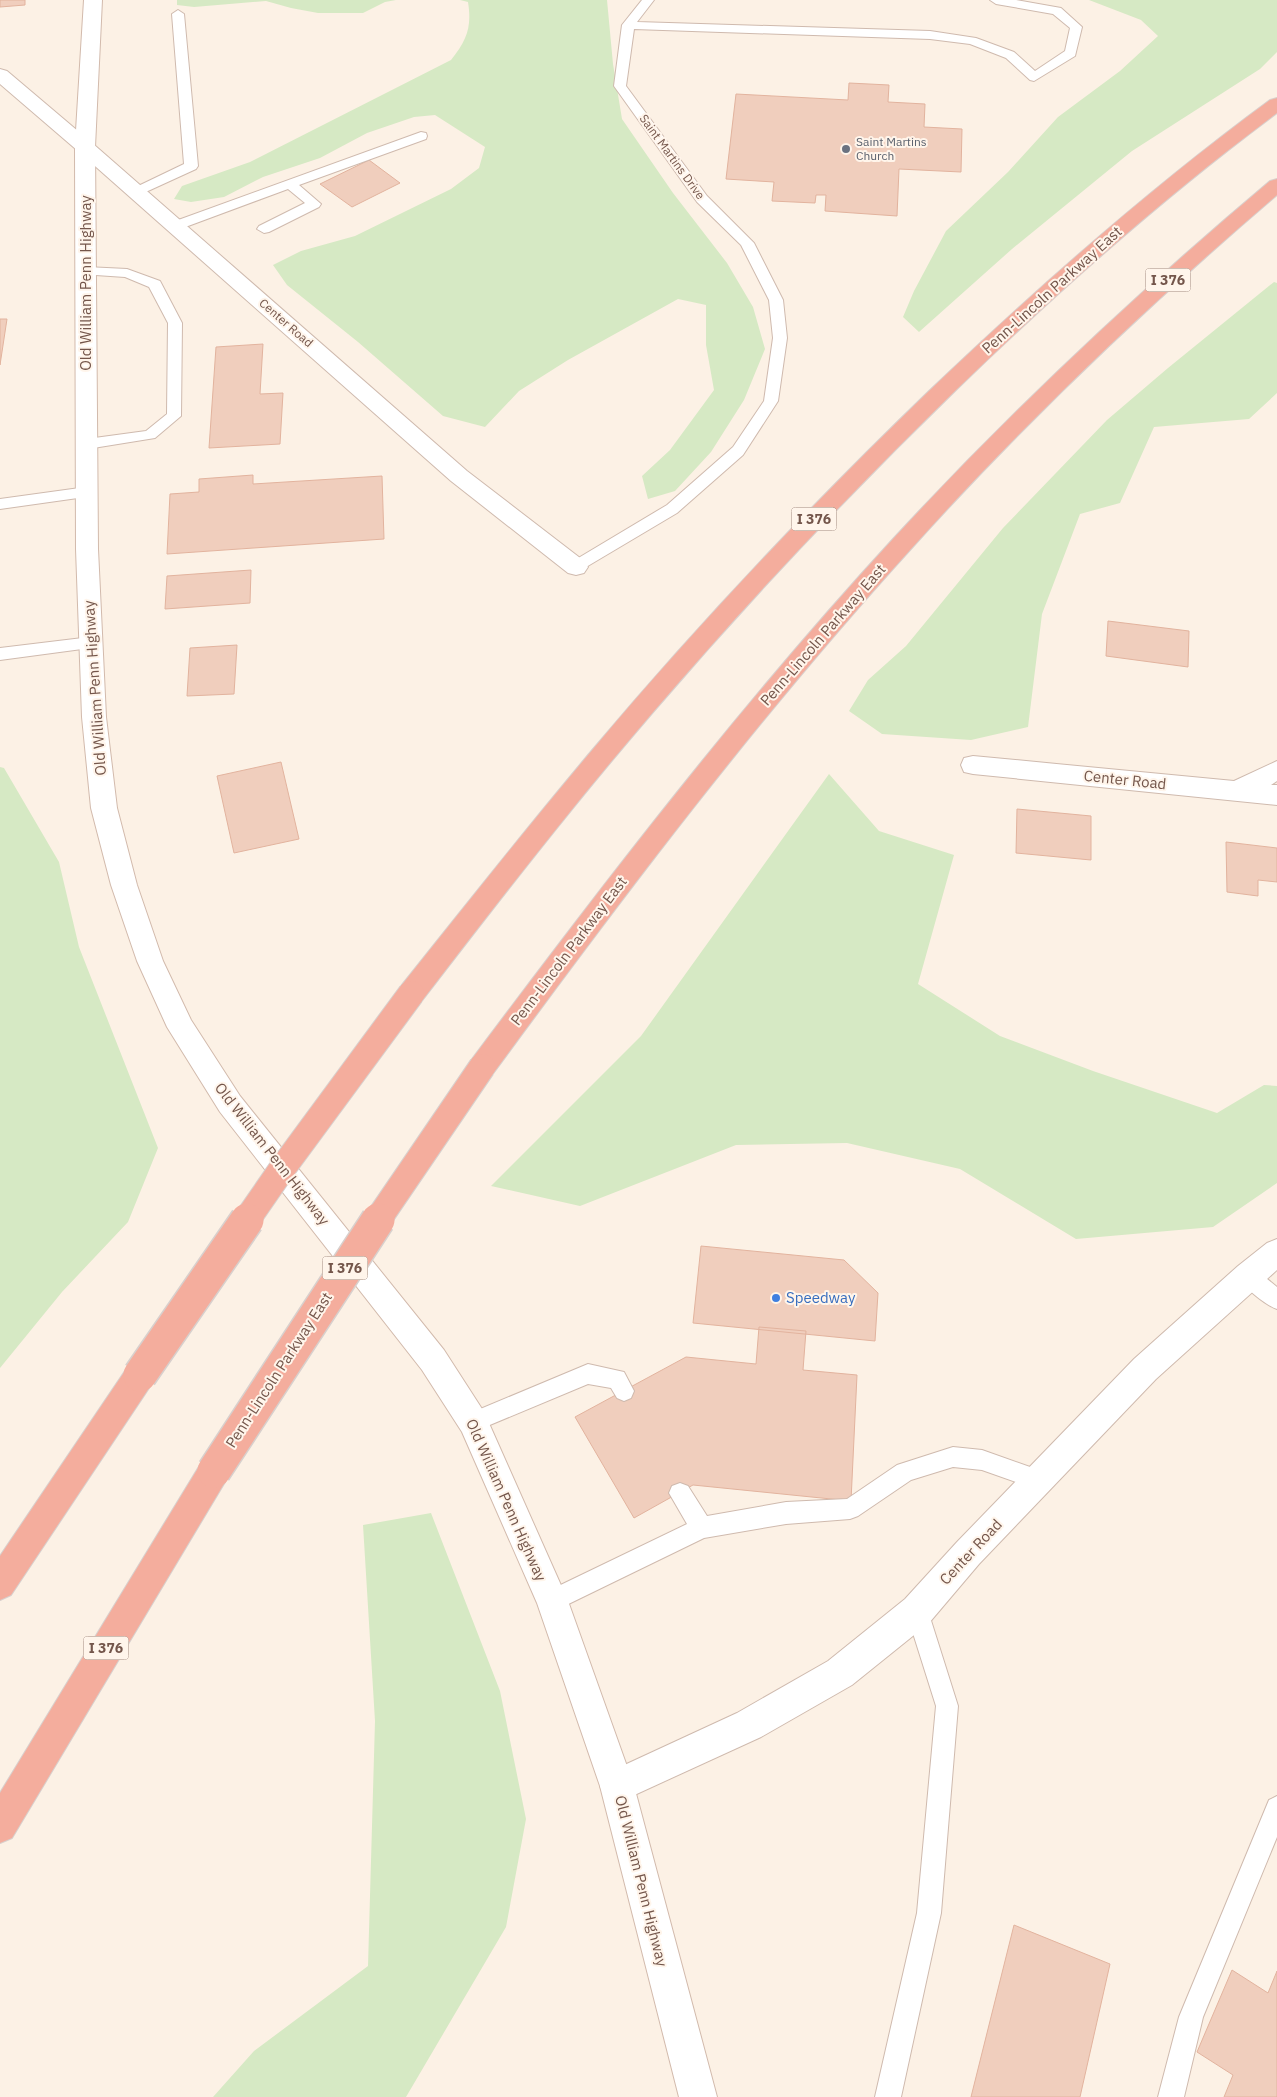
<svg xmlns="http://www.w3.org/2000/svg" width="1277" height="2097" font-family="'IBM Plex Sans',sans-serif">
<rect width="100%" height="100%" fill="#fcf1e5"/>
<!-- green -->
<path fill="#d6e9c4" d="M177,0H396L385,2L363,13H318L291,8L266,1L194,7L177,5Z
M460,0H607L613,64L622,119L673,193L727,263L753,307L765,349L744,400L711,452L675,491L648,499L642,476L670,450L714,390L706,345V305L678,299L568,360L519,391L485,427L443,416L358,342L287,285L273,265L301,251L355,236L451,189L479,168L485,147L435,115L414,117L367,133L320,158L263,177L224,197L191,202L174,199L182,186L250,162L451,60C467,40 472,27 468,2Z
M1089,0H1277V52L1260,69L1132,151L1012,249L919,332L903,317L914,291L946,231L1008,172L1058,117L1120,71L1158,36L1141,20Z
M1274,282L1277,283V393L1249,419L1154,427L1120,503L1080,514L1042,614L1028,727L971,740L882,734L849,711L868,680L906,646L1003,528L1107,420L1168,368Z
M0,767L4,768L59,862L79,947L158,1148L128,1222L62,1292L0,1368Z
M829,774L879,831L954,855L918,984L1000,1036L1093,1071L1217,1113L1264,1085L1277,1086V1183L1213,1227L1076,1239L960,1169L847,1143L736,1145L580,1206L491,1186L641,1036Z
M431,1513L500,1691L526,1819L506,1927L406,2097H213L254,2051L368,1966L375,1721L363,1525Z"/>
<!-- building -->
<path fill="#f0cebd" stroke="#e2b39e" d="M0,0H25V5L0,7Z
M849,83L889,85L888,102L925,104L924,127L962,129L961,172L899,169L897,216L825,211L826,195H816L815,203L772,201L774,182L726,179L736,94L848,100Z
M369,160L400,183L352,207L320,184Z
M0,319H7L0,365Z
M263,344L260,394L283,393L280,444L209,448L216,347Z
M253,475V484L382,476L384,539L167,554L170,494L199,492V479Z
M251,570L250,603L165,609L167,576Z
M1108,621L1189,631L1188,667L1106,656Z
M237,645L234,694L187,696L190,648Z
M281,762L299,839L234,853L217,776Z
M1017,809L1091,816V860L1016,853Z
M1226,842L1277,848V882L1258,880V896L1227,892Z
M701,1246L844,1260L878,1293L875,1341L693,1323Z
M759,1327L806,1331L803,1370L857,1375L851,1501L693,1485L634,1518L575,1417L686,1357L756,1364Z
M1014,1925L1110,1964L1080,2097H971Z
M1232,1970L1268,1993L1277,1971V2097H1224L1233,2075L1197,2052Z"/>
<g fill="none" stroke-linecap="round" stroke-linejoin="round">
<defs>
<path id="service" d="M642,0H654L637,22L930,31L976,38L1014,52L1035,71L1065,51L1070,28L1053,14L996,4L990,0H1016L1061,8L1082,27L1075,56L1034,81L1030,80L1006,58L970,44L930,39L634,29L626,86L707,196L754,243L783,300L787,338L778,401L743,455L677,513L576,573L570,571L568,567L570,563L667,505L733,447L764,401L773,338L769,300L741,245L697,202L614,86L622,25Z
M178,10L184,14L198,166L196,169L137,196L132,195L130,192L132,189L184,164L172,14Z
M421,132L426,133L427,136L426,139L299,185L321,204L319,207L269,232L264,233L257,229L259,226L305,203L288,189L180,229L175,230L168,226L170,223Z
M86,267L127,269L160,281L182,323L181,416L155,438L87,449L82,448L80,444L82,440L87,439L146,431L167,414L168,323L149,287L125,277L81,274L79,271L81,268Z
M87,487L92,488L95,492L92,496L0,509V499Z
M91,637L97,639L99,643L97,647L0,660V648Z
M1248,1266L1255,1269L1277,1287V1309C1264,1304 1244,1288 1238,1275L1241,1269Z
M588,1364L624,1372L634,1391L631,1398L624,1401L617,1398L611,1388L588,1384L473,1432L466,1429L462,1422L466,1415Z
M953,1447L982,1450L1047,1473L1050,1480L1047,1487L1039,1490L982,1470L953,1467L911,1480L858,1516L850,1519L786,1524L704,1538L552,1612L544,1609L541,1601L544,1593L687,1524L669,1493L672,1486L680,1483L688,1486L707,1516L786,1502L847,1499L897,1465Z
M917,1600L925,1603L928,1611L958,1706L941,1913L901,2097H875L917,1913L936,1706L906,1611L909,1603Z
M1277,1796V1837L1203,2017L1184,2097H1158L1179,2017L1269,1800Z"/>
<path id="minor" d="M85,141L92,143L467,471L584,561L588,567L584,573L576,575L568,573L451,481L78,151L75,147L78,143Z
M973,756L1234,781L1277,761V781L1271,785H1277V805L973,774L964,772L961,765L964,758Z"/>
<path id="tertiary" d="M0,69L7,71L92,143L95,147L92,151L85,153L78,151L0,84Z
M1277,1239V1270L1156,1379L979,1564L929,1623L852,1685L761,1737L617,1803L605,1798L600,1786L605,1774L737,1713L828,1661L905,1599L957,1542L1134,1359L1238,1266L1267,1243Z"/>
<path id="secondary" d="M84,0H102L95,147L98,549L106,717L117,808L137,885L163,961L191,1020L240,1096L444,1350L484,1412L568,1601L634,1786L717,2097H679L600,1786L537,1603L462,1432L422,1370L220,1112L167,1027L137,961L111,885L91,808L82,717L76,549L75,147Z"/>
<path id="motorway" d="M1277,98V113C1164,197 1058,291 957,389C851,492 750,599 654,711C573,805 497,903 421,1002L411,1005L401,1002L398,994L401,986C465,906 528,826 594,748C699,623 811,505 928,392C1037,288 1149,189 1270,100Z
M1277,179V195C1147,306 1024,423 910,550C759,716 624,895 492,1075L482,1079L472,1075L468,1067L472,1059C606,880 742,703 893,539C1011,411 1137,293 1270,181Z
M140,1361L151,1365L155,1375L151,1385L11,1595L0,1600V1556L129,1365Z
M214,1456L225,1460L230,1471L225,1482L12,1838L0,1843V1793L203,1460Z"/>
</defs>
<!-- service casing -->
<use href="#service" stroke="#cfbaae" stroke-width="2"/>
<!-- minor casing -->
<use href="#minor" stroke="#cfbaae" stroke-width="2"/>
<!-- tertiary casing -->
<use href="#tertiary" stroke="#cfbaae" stroke-width="2"/>
<!-- secondary casing -->
<use href="#secondary" stroke="#d2baac" stroke-width="2"/>
<!-- motorway casing -->
<use href="#motorway" stroke="#d8d0cd" stroke-width="2"/>
<!-- service -->
<use href="#service" fill="#fff" fill-rule="evenodd"/>
<!-- minor -->
<use href="#minor" fill="#fff" fill-rule="evenodd"/>
<!-- tertiary -->
<use href="#tertiary" fill="#fff" fill-rule="evenodd"/>
<!-- secondary -->
<use href="#secondary" fill="#fff" fill-rule="evenodd"/>
<!-- motorway -->
<use href="#motorway" fill="#f4ad9d" fill-rule="evenodd"/>
<defs>
<path id="motorway-bridge-far1" d="M246,1221L282,1169L411,994
M377,1221L482,1067"/>
<path id="motorway-bridge" d="M140,1375L247,1220
M214,1471L378,1220"/>
</defs>
<!-- motorway-bridge-far1 casing -->
<use href="#motorway-bridge-far1" stroke="#d8d0cd" stroke-width="28" stroke-linecap="butt"/>
<!-- motorway-bridge casing -->
<use href="#motorway-bridge" stroke="#d8d0cd" stroke-width="36" stroke-linecap="butt"/>
<!-- motorway-bridge-far1 -->
<use href="#motorway-bridge-far1" stroke="#f4ad9d" stroke-width="26"/>
<!-- motorway-bridge -->
<use href="#motorway-bridge" stroke="#f4ad9d" stroke-width="33"/>
</g>
<!-- markers -->
<circle fill="#6b7280" stroke="#fff5eb" stroke-width="2" cx="846" cy="149" r="5"/>
<circle fill="#3f7fe0" stroke="#fff5eb" stroke-width="2" cx="776" cy="1298" r="5"/>
<g text-anchor="middle" stroke-width="4" stroke-linejoin="round" paint-order="stroke">
<!-- far-worship labels -->
<g font-size="12" fill="#5b616d" stroke="#fff5eb" text-anchor="start">
<text x="856" y="146">Saint Martins<tspan x="856" dy="14">Church</tspan></text>
</g>
<!-- far-street labels -->
<g font-size="12" fill="#74564b" stroke="#fff5eb">
<text transform="translate(672 157) rotate(54)" y="4">Saint Martins Drive</text>
<text transform="translate(286 323) rotate(41)" y="4">Center Road</text>
</g>
<!-- shield labels -->
<g fill="#fff5eb" stroke="#9e867b" stroke-width="1">
<rect x="1145.5" y="268.5" width="45" height="23" rx="4"/>
<rect x="791.5" y="507.5" width="45" height="23" rx="4"/>
<rect x="322.5" y="1256.5" width="45" height="23" rx="4"/>
<rect x="83.5" y="1636.5" width="45" height="23" rx="4"/>
</g>
<g font-size="14" font-weight="bold" fill="#74564b">
<text x="1168" y="285">I 376</text>
<text x="814" y="524">I 376</text>
<text x="345" y="1273">I 376</text>
<text x="106" y="1653">I 376</text>
</g>
<!-- street labels -->
<g font-size="15" fill="#74564b" stroke="#fff5eb">
<text transform="translate(86 283) rotate(-90)" y="5">Old William Penn Highway</text>
<text transform="translate(1052 290) rotate(-42)" y="5">Penn-Lincoln Parkway East</text>
<text transform="translate(823 635) rotate(-49)" y="5">Penn-Lincoln Parkway East</text>
<text transform="translate(95 688) rotate(-94)" y="5">Old William Penn Highway</text>
<text transform="translate(1125 780) rotate(6)" y="5">Center Road</text>
<text transform="translate(569 951) rotate(-53)" y="5">Penn-Lincoln Parkway East</text>
<text transform="translate(272 1154) rotate(52)" y="5">Old William Penn Highway</text>
<text transform="translate(279 1370) rotate(-57)" y="5">Penn-Lincoln Parkway East</text>
<text transform="translate(506 1500) rotate(66)" y="5">Old William Penn Highway</text>
<text transform="translate(971 1552) rotate(-47)" y="5">Center Road</text>
<text transform="translate(641 1881) rotate(76)" y="5">Old William Penn Highway</text>
</g>
<!-- shop labels -->
<g font-size="15" fill="#366cbe" stroke="#fff5eb" text-anchor="start">
<text x="786" y="1303">Speedway</text>
</g>
</g>
</svg>
